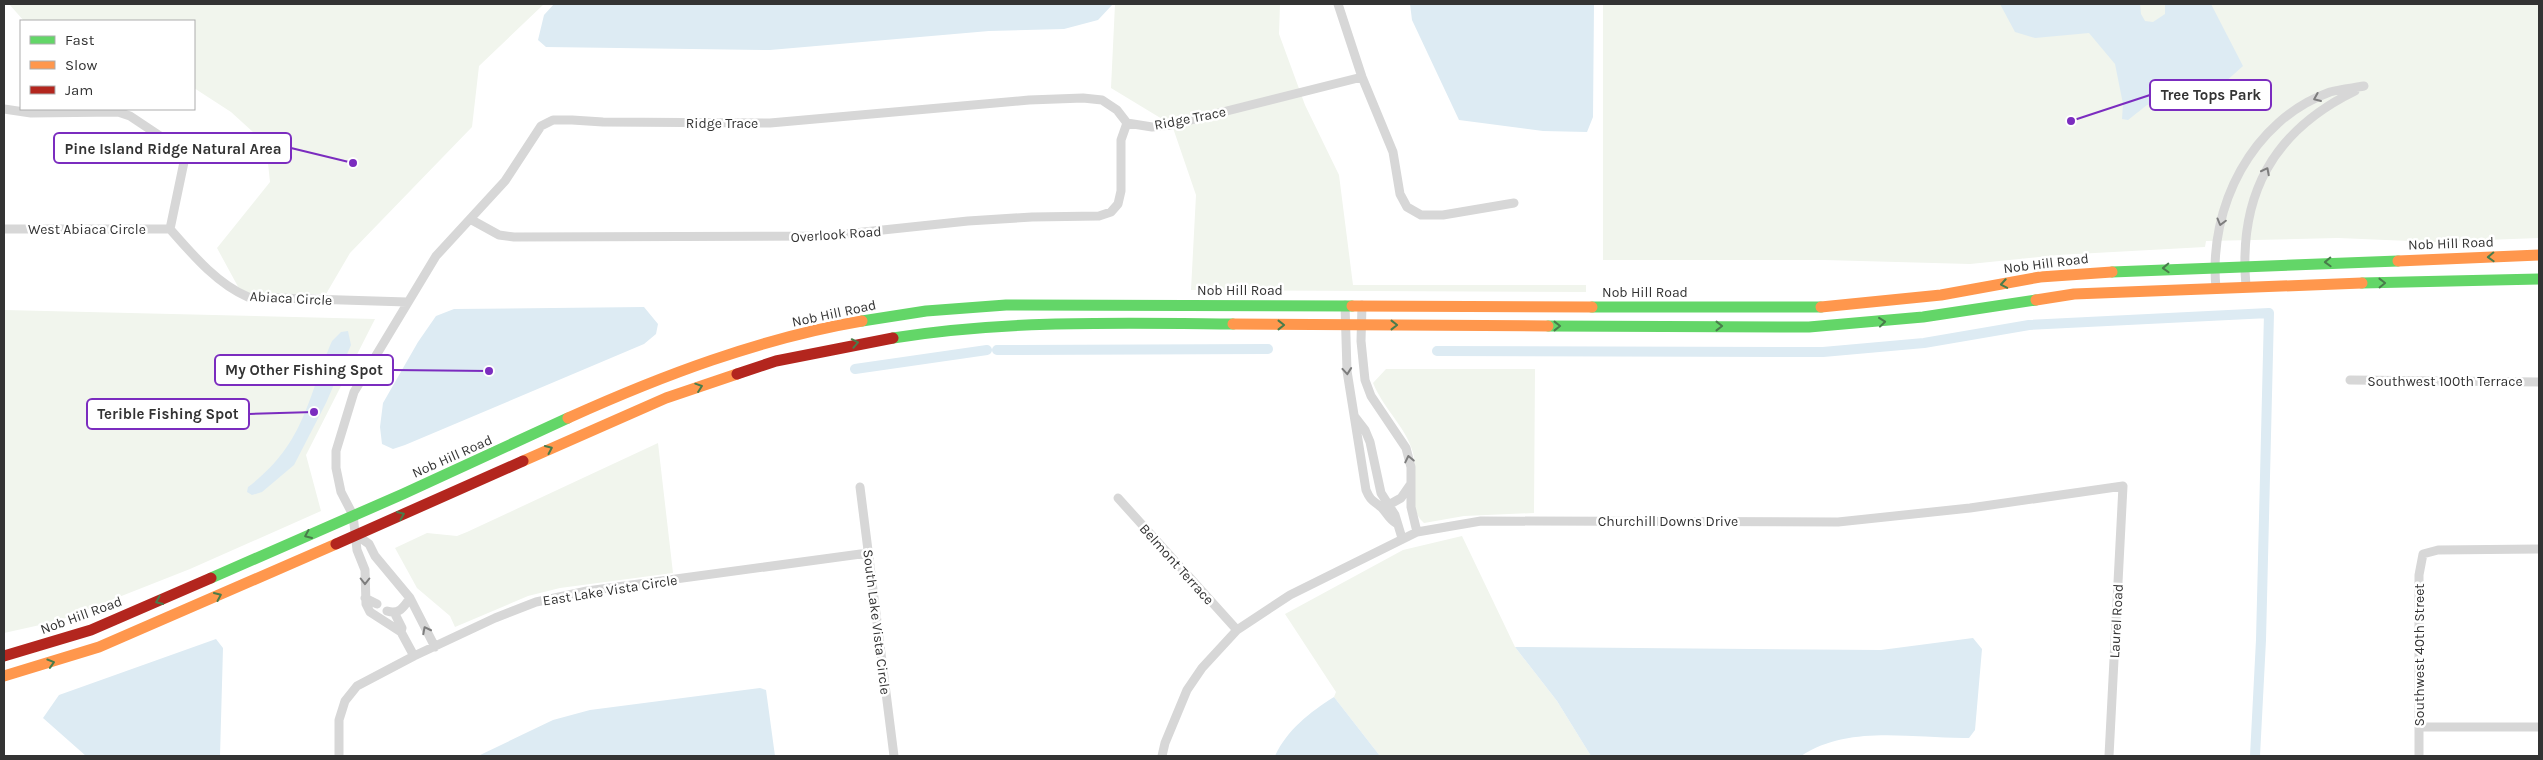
<svg xmlns="http://www.w3.org/2000/svg" width="2543" height="760" font-family="Karla,sans-serif">
<rect width="100%" height="100%" fill="#fff"/>
<!-- green -->
<path fill="#f1f5ed" d="M9,4H544L479,66L472,127L350,253L326,294H242L217,248L270,182L266,144L231,112L194,88V21H24Z
M1115,4H1280L1279,34L1305,105L1339,175L1353,285H1586V292L1191,290L1196,195L1172,125L1111,88Z
M1603,4H2539V238L2434,242L2338,238L2206,241L2205,247L2058,255L1970,264L1824,260H1603Z
M4,310L375,319L306,455L321,511L190,569L58,621L4,633Z
M1386,369H1535L1534,513L1464,516L1424,523C1406,508 1418,478 1414,457C1409,430 1384,410 1373,383Z
M658,443L673,573L560,588L528,596L455,627L450,616L417,588L395,548L427,533L457,536L467,532Z
M1462,536L1515,647L1557,701L1591,756H1380L1334,697L1336,692L1285,614L1403,550Z"/>
<!-- water -->
<path fill="#ddebf3" d="M554,4H1113L1098,20L1064,29L989,31L770,50L546,47L538,40L544,15Z
M1410,4H1594L1593,117L1587,132L1543,131L1459,120L1412,20Z
M2000,4H2140L2141,14L2145,21L2153,22L2165,14V4H2211L2243,66L2224,83L2147,105L2128,120L2122,119L2123,104L2115,64L2089,33L2035,38L2015,32Z
M644,307L658,324L656,334L644,344L405,445L393,449L382,444L380,427L383,403L418,342L436,316L454,309Z
M348,331L351,345L326,403L294,465L262,492L252,495L247,492L248,487C305,444 306,401 332,341L341,332Z
M1973,638L1982,649L1975,730L1969,738C1913,739 1850,724 1801,756H1591L1557,701L1515,647L1881,650Z
M216,639L223,648L220,756H86L43,718L59,695Z
M760,688L766,690L775,756H478L553,720L590,710Z
M1334,697L1380,756H1275C1287,730 1310,712 1334,697Z"/>
<g fill="none" stroke-linecap="round" stroke-linejoin="round">
<!-- canal -->
<path stroke="#ddebf3" stroke-width="10" d="M997,350L1268,349
M1437,351L1823,352L1924,343L2029,325L2269,313L2261,640L2255,756
M855,369L987,350"/>
<!-- street -->
<path stroke="#d7d7d7" stroke-width="9" d="M1338,4L1362,77L1393,152L1400,194L1407,207L1421,215H1443L1514,203
M4,109L31,113L118,112L130,116L172,144L184,162L170,229
M470,219L499,235L514,237L826,236L968,221L1032,217L1099,216L1111,212L1118,204L1121,191V140L1127,123
M4,229H170
M170,229C192,254 217,284 248,297L407,302
M2246,286C2238,195 2273,131 2355,91
M2216,288C2208,207 2252,120 2330,92C2341,89 2353,88 2364,86
M1345,305L1347,371L1366,490C1371,502 1373,500 1382,508C1387,513 1389,519 1396,523
M1362,305L1361,341L1365,380L1371,396L1406,448L1411,467V507L1417,532
M2350,380L2539,382
M1355,417L1365,430L1370,442L1381,493L1395,515L1402,538
M860,487L894,756
M1118,498L1237,630
M1385,507L1401,498L1410,485
M355,534L369,544L375,556L410,598L435,647
M365,598L377,604
M387,611C399,615 404,607 410,598
M394,612L402,628L401,632
M414,656L401,632L370,612L366,604L365,570L357,550L353,515L341,492L336,468V451L354,392L436,256L505,181L541,126L553,120H572L603,122L770,123L1029,100L1083,98L1102,100L1117,110L1127,123L1152,127L1171,125L1362,77
M2419,727H2539
M339,756V720L345,701L357,686L414,656L495,618L536,602L587,591L868,553
M1162,756L1165,743L1187,690L1202,668L1237,630L1290,595L1417,532L1481,521L1838,522L1970,508L2123,486L2109,756
M2419,756V575L2423,554L2438,550L2539,549"/>
<!-- fast -->
<path stroke="#63d668" stroke-width="11" d="M2112,272L2398,261
M2362,283L2539,279
M1592,307H1821
M862,321L926,311L1006,305L1352,306
M1548,326L1809,327L1923,317L2036,300
M893,338C1005,320 1119,323 1233,324
M211,578L403,494L568,418"/>
<!-- slow -->
<path stroke="#ff974d" stroke-width="11" d="M2398,261L2539,255
M2036,300L2074,294L2362,283
M1352,306L1592,307
M1821,307L1941,295L2040,277L2112,272
M1233,324L1548,326
M568,418C661,376 761,338 862,321
M523,461L666,398L737,374
M4,676L99,647L336,544"/>
<!-- jam -->
<path stroke="#b3261e" stroke-width="11" d="M737,374L776,361L893,338
M336,544L523,461
M4,656L91,630L211,578"/>
</g>
<!-- one-way arrows -->
<defs><path id="oneway-chevron" d="M-2-3.5L2.5 0L-2 3.5" fill="none" stroke-width="1.6" stroke-linecap="round" stroke-linejoin="round" transform="scale(1.25)"/></defs>
<g stroke="#7d7d7d">
<use href="#oneway-chevron" transform="translate(2317 98) rotate(157)"/>
<use href="#oneway-chevron" transform="translate(2266 171) rotate(-63)"/>
<use href="#oneway-chevron" transform="translate(2221 222) rotate(105)"/>
<use href="#oneway-chevron" transform="translate(1347 371) rotate(85)"/>
<use href="#oneway-chevron" transform="translate(1409 459) rotate(-102)"/>
<use href="#oneway-chevron" transform="translate(365 581) rotate(90)"/>
<use href="#oneway-chevron" transform="translate(426 630) rotate(-117)"/>
</g>
<g stroke="#497c4b">
<use href="#oneway-chevron" transform="translate(2491 257) rotate(178)"/>
<use href="#oneway-chevron" transform="translate(2328 262) rotate(178)"/>
<use href="#oneway-chevron" transform="translate(2166 268) rotate(178)"/>
<use href="#oneway-chevron" transform="translate(2382 283) rotate(-1)"/>
<use href="#oneway-chevron" transform="translate(2004 284) rotate(170)"/>
<use href="#oneway-chevron" transform="translate(1882 322) rotate(-6)"/>
<use href="#oneway-chevron" transform="translate(1281 325)"/>
<use href="#oneway-chevron" transform="translate(1394 325)"/>
<use href="#oneway-chevron" transform="translate(1557 326)"/>
<use href="#oneway-chevron" transform="translate(1719 326)"/>
<use href="#oneway-chevron" transform="translate(855 343) rotate(-11)"/>
<use href="#oneway-chevron" transform="translate(699 387) rotate(-19)"/>
<use href="#oneway-chevron" transform="translate(549 449) rotate(-24)"/>
<use href="#oneway-chevron" transform="translate(401 515) rotate(-23)"/>
<use href="#oneway-chevron" transform="translate(308 535) rotate(156)"/>
<use href="#oneway-chevron" transform="translate(218 596) rotate(-24)"/>
<use href="#oneway-chevron" transform="translate(159 601) rotate(157)"/>
<use href="#oneway-chevron" transform="translate(51 663) rotate(-17)"/>
</g>
<g text-anchor="middle" stroke-width="5" stroke-linejoin="round" paint-order="stroke">
<!-- street labels -->
<g font-size="14" fill="#333" stroke="#fff">
<text transform="translate(1190 118) rotate(-11)" y="5">Ridge Trace</text>
<text x="722" y="128">Ridge Trace</text>
<text x="87" y="234">West Abiaca Circle</text>
<text transform="translate(836 234) rotate(-4)" y="5">Overlook Road</text>
<text transform="translate(2451 243) rotate(-2)" y="5">Nob Hill Road</text>
<text transform="translate(2046 263) rotate(-7)" y="5">Nob Hill Road</text>
<text x="1240" y="295">Nob Hill Road</text>
<text x="1645" y="297">Nob Hill Road</text>
<text transform="translate(291 298) rotate(3)" y="5">Abiaca Circle</text>
<text transform="translate(834 313) rotate(-12)" y="5">Nob Hill Road</text>
<text x="2445" y="386">Southwest 100th Terrace</text>
<text transform="translate(452 456) rotate(-24)" y="5">Nob Hill Road</text>
<text x="1668" y="526">Churchill Downs Drive</text>
<text transform="translate(1177 564) rotate(48)" y="5">Belmont Terrace</text>
<text transform="translate(610 590) rotate(-9)" y="5">East Lake Vista Circle</text>
<text transform="translate(81 615) rotate(-20)" y="5">Nob Hill Road</text>
<text transform="translate(2116 621) rotate(-87)" y="5">Laurel Road</text>
<text transform="translate(877 622) rotate(83)" y="5">South Lake Vista Circle</text>
<text transform="translate(2419 655) rotate(-90)" y="5">Southwest 40th Street</text>
</g>
</g>
<!-- callouts -->
<path fill="none" stroke="#7b2cbf" stroke-width="2" d="M2071 121L2150 95M353 163L291 148M489 371L393 370M314 412L249 414"/>
<g fill="#7b2cbf" stroke="#fff" stroke-width="2">
<circle cx="2071" cy="121" r="5"/>
<circle cx="353" cy="163" r="5"/>
<circle cx="489" cy="371" r="5"/>
<circle cx="314" cy="412" r="5"/>
</g>
<g fill="#fff" stroke="#7b2cbf" stroke-width="2">
<rect x="2150" y="80" width="121" height="30" rx="5"/>
<rect x="54" y="133" width="237" height="30" rx="5"/>
<rect x="215" y="355" width="178" height="30" rx="5"/>
<rect x="87" y="399" width="162" height="30" rx="5"/>
</g>
<g font-size="15" text-anchor="middle" font-weight="bold" fill="#333">
<text x="2211" y="100">Tree Tops Park</text>
<text x="173" y="154">Pine Island Ridge Natural Area</text>
<text x="304" y="375">My Other Fishing Spot</text>
<text x="168" y="419">Terible Fishing Spot</text>
</g>
<!-- border -->
<rect width="2543" height="760" fill="none" stroke="#333333" stroke-width="10"/>
<!-- legend -->
<rect x="20" y="20" width="175" height="90" fill="#ffffff" stroke="#adadad"/>
<rect x="30" y="36" width="25" height="8" fill="#63d668" stroke="#adadad"/>
<text x="65" y="45" font-size="15" fill="#333333">Fast</text>
<rect x="30" y="61" width="25" height="8" fill="#ff974d" stroke="#adadad"/>
<text x="65" y="70" font-size="15" fill="#333333">Slow</text>
<rect x="30" y="86" width="25" height="8" fill="#b3261e" stroke="#adadad"/>
<text x="65" y="95" font-size="15" fill="#333333">Jam</text>
</svg>
